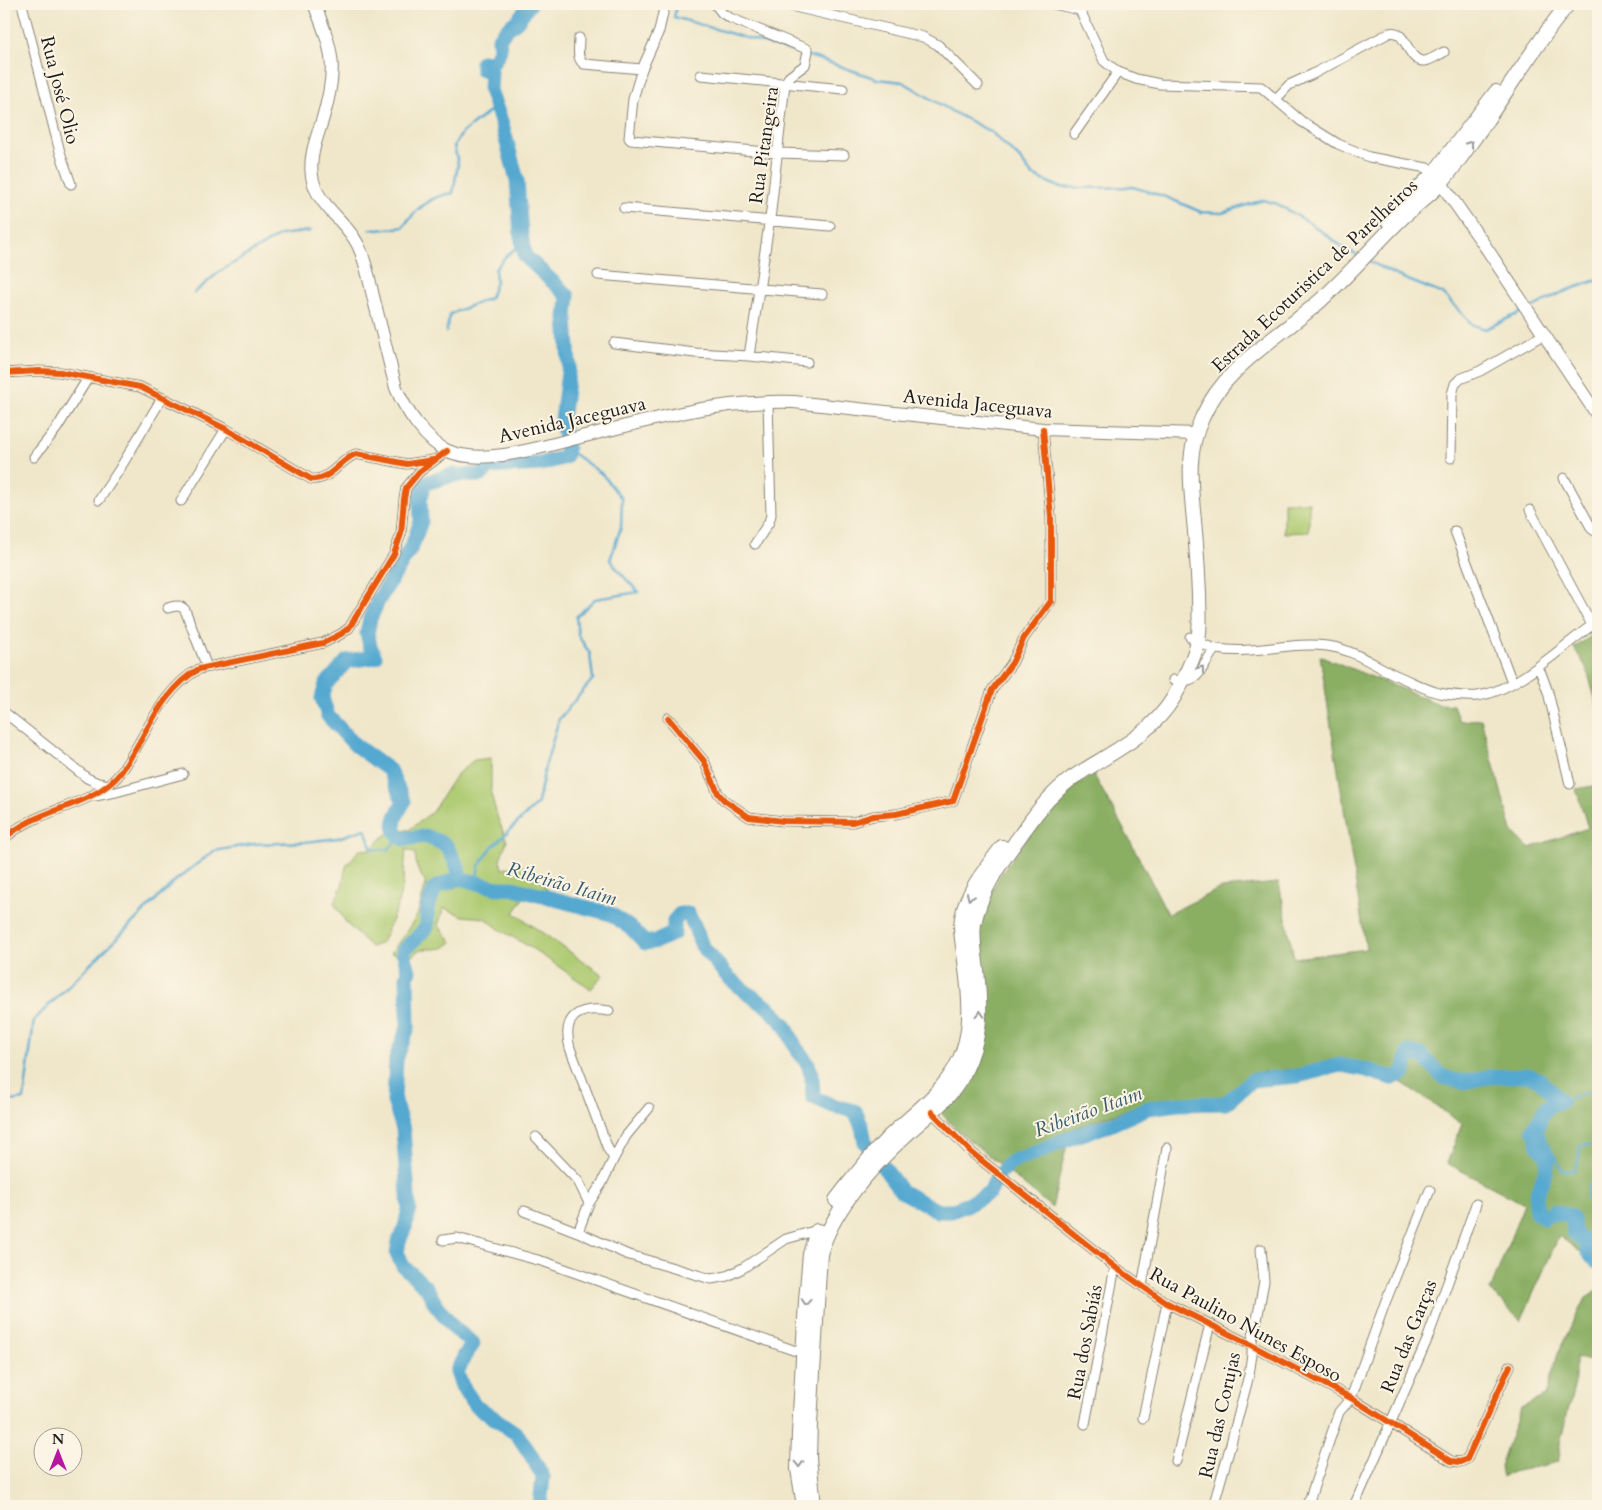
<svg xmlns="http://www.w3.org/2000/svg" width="1602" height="1510" font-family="Cardo,serif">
<rect width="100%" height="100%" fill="#fcf5e5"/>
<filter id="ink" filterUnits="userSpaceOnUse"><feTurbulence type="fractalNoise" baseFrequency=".02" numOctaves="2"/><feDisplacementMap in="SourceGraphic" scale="10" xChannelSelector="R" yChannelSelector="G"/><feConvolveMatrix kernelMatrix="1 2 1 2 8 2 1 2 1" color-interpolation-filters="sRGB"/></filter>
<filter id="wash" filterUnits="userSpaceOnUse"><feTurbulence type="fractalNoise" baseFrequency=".0096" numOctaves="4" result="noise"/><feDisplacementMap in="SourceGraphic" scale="20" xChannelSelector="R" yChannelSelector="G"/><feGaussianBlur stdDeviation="1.12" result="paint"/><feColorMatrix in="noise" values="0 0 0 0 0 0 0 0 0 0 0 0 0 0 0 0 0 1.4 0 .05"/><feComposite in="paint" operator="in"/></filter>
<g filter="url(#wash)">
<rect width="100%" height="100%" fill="#f0e7cb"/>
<!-- green -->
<path fill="#aecb72" stroke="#657447" d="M1284,502H1309V532L1284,533Z
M491,758V794L498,819L507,841L500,859L502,869L520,865L540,879L549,892L524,897L514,913L603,975L591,989L533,949L499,929L485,918L463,916L444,908L438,925L452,942C448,945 445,948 442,948C429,951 420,945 412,957L391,953L417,916L426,884L417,868L415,853L406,849L403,884L397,907L382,943L371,947L347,924L334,903L342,886L346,866L359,850L372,849L382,838L395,829L409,830L432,812L456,775L474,760Z"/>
<!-- forest -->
<path fill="#8aaf64" stroke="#536640" d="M1598,631V709L1586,667L1574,648Z
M1320,656L1439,704L1453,705L1459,721L1481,719L1512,831L1529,848L1588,828L1576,789L1598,785V1265L1559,1236L1521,1321L1490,1291L1524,1204L1447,1163L1462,1124L1388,1073L1339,1060L1299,1069L1251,1073L1224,1098L1146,1103L1064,1132L1066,1149L1052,1208L955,1128L940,1112L960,1096L969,1078L983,1042L986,1008L978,929L990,895L999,877L1055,799L1076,784L1094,775L1134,848L1168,914L1221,888L1279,883L1294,958L1366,949Z
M1598,1289V1363L1575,1357V1383L1560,1443V1453L1558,1462L1512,1472L1502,1478L1500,1466L1521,1408L1545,1396L1558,1353L1585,1298Z"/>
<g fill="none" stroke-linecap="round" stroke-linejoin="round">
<!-- stream -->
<path stroke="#55a8d0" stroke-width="2.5" d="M677,4L674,17L822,60L877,79L903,82L953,112L991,132L1019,158L1032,175L1059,187L1082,188L1133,187L1166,197L1201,212L1222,213L1263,200L1277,204L1310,223L1344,248L1359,256
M369,229L378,230L403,227C416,209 430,196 453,193L458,164L454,146L462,133L495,107
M1367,260L1398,276L1443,294L1473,325L1485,329L1524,311
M194,293L219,272L280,235L310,231
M1531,308L1563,292L1594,281H1598
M446,332L450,314L490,298L496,282L495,269L507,255L523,243
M476,882L479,866L492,847L538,803L545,767L559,719L593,679L590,654L578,635L576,617L595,599L639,592L625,578L610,560L621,527L622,499L602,474L567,449
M1598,1087C1587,1093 1558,1101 1551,1110C1547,1116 1545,1125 1542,1132L1562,1170L1574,1171L1579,1157L1580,1145L1595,1144L1598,1147
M4,1102L24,1099L34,1020L176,880L214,851L253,844L305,842L338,838L365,829L372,849L388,850L400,836
M1598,1160V1163
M1598,1183L1588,1185L1587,1198L1595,1203H1598"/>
<!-- river -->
<path stroke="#55a8d0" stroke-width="15" d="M530,4L517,21L508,28L499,38L500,50L494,61L482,62V69L491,71L490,90L502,124L517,180L521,235L525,256L568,296L566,317L569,364L562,421L567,449L565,457L541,464L490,467L481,475H453L425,483L420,500L421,521L412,546L378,601L370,619L367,633L370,646L375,657L347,661L326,684L322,698L328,716L355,745L389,770L404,802C396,815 387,829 404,839L426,836L446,845L458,867L459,878L435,888L427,909V927L403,951L409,971L407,977L408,1027L396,1059L394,1101L403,1129L409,1209L405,1227L399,1241L397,1254L403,1266L426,1287L436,1305L454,1328L473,1344L465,1355L457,1372L462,1386L475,1405L517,1434L531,1455L543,1477L540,1506
M459,878L497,888H513L611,914L632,929L645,943L657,941L674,933V921L680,914H688L694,925L702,946L728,977L746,992L769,1008L785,1025L796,1048L808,1064L812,1077L813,1097L833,1106L855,1111L862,1127L865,1142L901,1191L938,1211H951L971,1203L990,1192L997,1177
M1004,1169L1011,1162L1033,1154L1072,1137L1112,1124L1148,1108L1179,1104L1226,1103L1252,1080L1298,1076L1340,1065L1367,1070L1392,1078L1404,1073L1409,1052L1421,1055L1443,1077L1463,1082L1488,1077L1528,1075L1540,1080L1561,1102L1546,1107C1543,1116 1537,1121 1533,1129L1536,1134L1538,1146C1540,1148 1545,1151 1546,1154C1553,1165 1538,1185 1536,1196C1536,1202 1536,1207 1536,1212L1544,1218L1553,1212L1570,1216L1573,1219L1574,1232L1579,1238L1590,1245L1588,1251L1591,1256L1598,1262"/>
</g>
</g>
<g filter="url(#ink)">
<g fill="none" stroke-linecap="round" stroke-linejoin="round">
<defs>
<path id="street" d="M22,4L60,152L71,184
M665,4L659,31L642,69L633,99L629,138L631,140L777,153L844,155
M715,4L722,13L730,18L807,49L808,51L805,65L789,77L785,83L771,211L749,356
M782,4L923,37L938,45L978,85
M1053,4L1080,10
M1077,4L1104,61L1118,72L1136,79L1160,84L1261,87L1301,121L1338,144L1369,157L1427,168L1434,173
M579,38C579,47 576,59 584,64L642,69
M701,75L843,89
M1276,99L1289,85L1313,74L1389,33C1408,28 1406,63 1425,61C1431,60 1438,55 1444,52
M1074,134L1118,72
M624,208L830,226
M598,275L822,294
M614,343L695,353L749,356L807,362
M4,373L39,371L60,372L140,387L226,429L311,479C331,481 339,460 356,454L407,464L433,460
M34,457L57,428L88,378
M1451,458L1452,394L1455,384L1460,379L1480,371L1543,335
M1564,478L1592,529L1598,533
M99,500L119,470L162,398
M181,501L226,429
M1530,510L1592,625
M1455,531L1512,682
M755,544L769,522L771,515L768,401
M168,608C174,606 180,604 185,610L207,667
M1190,637C1198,641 1208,648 1217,649C1254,655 1291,641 1327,646C1354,649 1376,667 1400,677C1412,682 1426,690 1439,693C1451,695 1465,697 1477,696C1518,691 1564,644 1598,621
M1537,667L1541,673L1548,692L1570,784
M1173,680C1202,685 1200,667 1215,649
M4,712L87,778L98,783L109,785
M668,718L704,761L718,793L724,800L749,817L783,821L853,822L873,816L896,814L953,801L992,690L1012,663L1024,638L1051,601V517L1043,429
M95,796L116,792L183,774
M4,839C36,809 83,809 114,780C124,771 129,759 136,748C153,719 168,686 199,669L323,643L341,634L349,628L394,554L401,534L404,499L406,488L419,472L447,451
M932,1112L971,1152L1115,1267L1142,1286L1167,1303L1251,1345L1351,1398L1451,1461L1460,1462L1467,1459L1510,1366
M536,1137L578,1181L589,1203
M614,1158L626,1136L649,1108
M524,1211L578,1232L626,1254L711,1279L727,1276L743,1268L786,1239L821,1229
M578,1232L589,1203L602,1183L614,1158L608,1149L570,1048C561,1015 581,1006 609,1011
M443,1240L457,1238L545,1262L793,1350L806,1352
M1142,1286L1167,1148
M1143,1418L1167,1303
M1085,1424L1115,1267
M1176,1461L1210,1324
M1215,1500L1229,1451L1249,1375L1252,1354V1340L1257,1320L1264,1281L1261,1249
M1306,1506L1310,1498L1339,1412L1351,1398L1385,1303L1430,1190
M1354,1506L1427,1340L1476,1204"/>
<path id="secondary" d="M314,4C334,52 338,70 322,121C316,140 309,157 312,176C316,205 346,220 358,245C366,261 369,279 373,296C381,327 388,357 396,388C405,409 426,442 448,451C484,467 548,445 585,436C617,428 649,420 681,413C719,405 755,401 794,402L1043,429L1196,434
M1436,176L1485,246L1598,416"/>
<path id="primary" d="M1387,220L1434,173L1496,92
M836,1200C853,1178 870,1156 890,1136C916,1111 951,1087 963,1051C974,1020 968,985 964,953C963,945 961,935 961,927C962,896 985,870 1002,847
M804,1506L798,1469L799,1434L806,1301L810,1254L817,1231
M814,1506L809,1458L810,1423L820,1254C833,1207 875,1163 910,1131C929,1114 951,1098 963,1075C982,1037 981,1011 977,970C975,955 972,938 974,924C981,888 1004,858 1025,829C1038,810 1053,792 1072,778C1108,754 1151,736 1174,697C1183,680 1194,660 1198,640C1201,626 1199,609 1199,594C1198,573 1197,553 1195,532C1192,492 1184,457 1202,418C1225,365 1280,337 1321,300C1350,274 1375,244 1403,217C1414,207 1427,197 1438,186C1452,171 1463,154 1475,137C1506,93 1534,46 1568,4"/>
</defs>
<!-- street casing -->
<use href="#street" stroke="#868274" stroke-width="11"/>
<!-- secondary casing -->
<use href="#secondary" stroke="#868274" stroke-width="14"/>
<!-- primary casing -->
<use href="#primary" stroke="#868274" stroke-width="16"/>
<!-- street -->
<use href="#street" stroke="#fff" stroke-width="9"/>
<!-- secondary -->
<use href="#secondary" stroke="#fff" stroke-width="12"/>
<!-- primary -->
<use href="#primary" stroke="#fff" stroke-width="14"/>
<defs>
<path id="cycleway" d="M4,373L39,371L60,372L140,387L226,429L311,479C331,481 339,460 356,454L407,464L433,460
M668,718L704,761L718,793L724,800L749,817L783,821L853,822L873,816L896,814L953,801L992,690L1012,663L1024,638L1051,601V517L1043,429
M4,839C36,809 83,809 114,780C124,771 129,759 136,748C153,719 168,686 199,669L323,643L341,634L349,628L394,554L401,534L404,499L406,488L419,472L447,451
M932,1112L971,1152L1115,1267L1142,1286L1167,1303L1251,1345L1351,1398L1451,1461L1460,1462L1467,1459L1510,1366"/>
</defs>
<!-- cycleway casing -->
<use href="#cycleway" stroke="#fcf5e5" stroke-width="9"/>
<!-- cycleway -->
<use href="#cycleway" stroke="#e8590c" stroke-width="6"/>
</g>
<!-- one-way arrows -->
<defs><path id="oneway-chevron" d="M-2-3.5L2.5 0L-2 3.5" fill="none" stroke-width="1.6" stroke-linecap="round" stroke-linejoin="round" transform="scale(1.25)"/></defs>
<g stroke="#999">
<use href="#oneway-chevron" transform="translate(1470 144) rotate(-55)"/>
<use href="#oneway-chevron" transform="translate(1201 669) rotate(-53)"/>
<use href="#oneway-chevron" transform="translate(970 897) rotate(113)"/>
<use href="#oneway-chevron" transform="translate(980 1014) rotate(-86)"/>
<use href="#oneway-chevron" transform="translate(806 1302) rotate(94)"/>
<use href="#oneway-chevron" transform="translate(799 1464) rotate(88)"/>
</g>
</g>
<g text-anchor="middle" stroke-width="4" stroke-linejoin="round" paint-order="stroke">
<!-- street labels -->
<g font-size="19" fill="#1c1c1c" stroke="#fcf5e5">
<text transform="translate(61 90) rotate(76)" y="7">Rua José Olio</text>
<text transform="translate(763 145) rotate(-82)" y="7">Rua Pitangeira</text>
<text transform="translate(1314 275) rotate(-43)" y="7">Estrada Ecoturistica de Parelheiros</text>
<text transform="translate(978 403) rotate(6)" y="7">Avenida Jaceguava</text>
<text transform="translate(572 419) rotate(-13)" y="7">Avenida Jaceguava</text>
<text transform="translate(1246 1324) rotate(29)" y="7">Rua Paulino Nunes Esposo</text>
<text transform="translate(1408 1336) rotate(-68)" y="7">Rua das Garças</text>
<text transform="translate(1084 1342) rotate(-79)" y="7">Rua dos Sabiás</text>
<text transform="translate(1219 1415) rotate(-77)" y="7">Rua das Corujas</text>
</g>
<!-- water labels -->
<g font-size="20" font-style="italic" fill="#365b6d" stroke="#fcf5e5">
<text transform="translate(562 883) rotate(16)" y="7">Ribeirão Itaim</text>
<text transform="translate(1088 1111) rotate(-20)" y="7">Ribeirão Itaim</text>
</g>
</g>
<!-- margin -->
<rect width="1602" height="1510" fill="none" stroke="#fcf5e5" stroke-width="20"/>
<!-- north arrow -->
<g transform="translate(58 1452)"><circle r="24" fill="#fcf5e5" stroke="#a29e95"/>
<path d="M0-4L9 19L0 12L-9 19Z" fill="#b5179e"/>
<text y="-8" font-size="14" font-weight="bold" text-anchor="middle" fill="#1c1c1c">N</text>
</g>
</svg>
